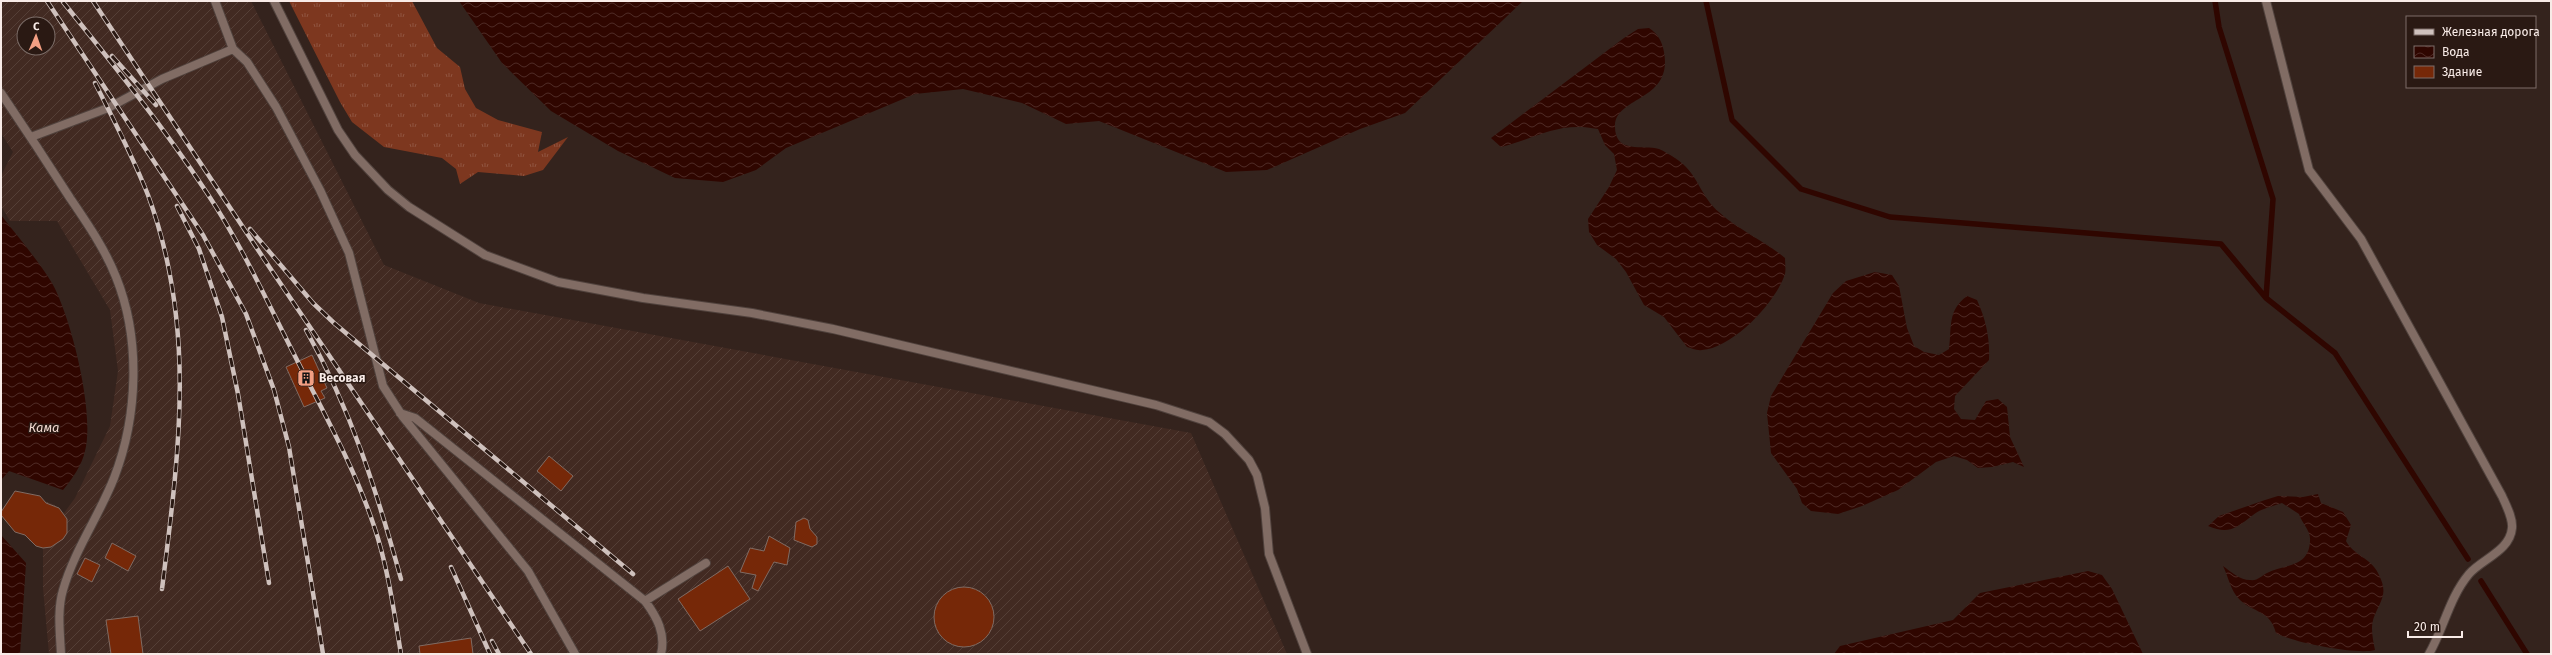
<svg xmlns="http://www.w3.org/2000/svg" width="2552" height="655" font-family="'Fira Sans',sans-serif">
<defs>
<pattern id="industrial-furrows" width="10" height="10" patternUnits="userSpaceOnUse"><rect width="10" height="10" fill="#422a22"/><path d="M-1 1l2-2M0 10L10 0M9 11l2-2" fill="none" stroke="#553f37"/></pattern>
<pattern id="grass-tufts" width="24" height="20" patternUnits="userSpaceOnUse"><rect width="24" height="20" fill="#7d371f"/><path d="M3 7l-1-3M5 7V3M7 7l1-3M15 17l-1-3M17 17v-4M19 17l1-3" fill="none" stroke="#905440"/></pattern>
<pattern id="water-waves" width="16" height="10" patternUnits="userSpaceOnUse"><rect width="16" height="10" fill="#2f0600"/><path d="M0 5q4-4 8 0t8 0" fill="none" stroke="#4e2a25"/></pattern>
</defs>
<rect width="100%" height="100%" fill="#34231d"/>
<!-- industrial -->
<path fill="url(#industrial-furrows)" fill-rule="evenodd" d="M1,1H251L384,265L479,303L1191,433L1287,654H49L43,588V548L30,541L25,535L15,532L1,515V512L15,491L53,504L64,513L75,498L110,426L118,371L110,310L57,221H10L1,206V176L13,152L1,133ZM24,24H48V48H24Z"/>
<!-- grass -->
<path fill="url(#grass-tufts)" d="M289,1H412L437,48L460,67L465,89L476,108L498,120L542,132L538,152L568,137L543,170L524,176L478,172L460,184L456,169L442,158L384,147L352,122L340,102Z"/>
<!-- water -->
<path fill="url(#water-waves)" d="M459,1H1523L1405,113L1360,129L1267,170L1226,172L1099,121L1066,124L1022,103L963,89L915,94L786,148L756,170L723,182L675,178L618,151L551,111L502,63Z
M1649,28C1658,34 1662,41 1664,52C1673,101 1617,96 1615,125C1614,155 1643,144 1659,149C1664,151 1670,155 1675,158C1699,173 1699,196 1720,213C1740,231 1765,241 1785,258C1785,263 1786,269 1785,274C1776,302 1733,348 1702,350C1697,351 1691,348 1687,347L1664,317L1644,305L1626,272L1616,259L1597,245L1589,232L1588,219L1609,187L1617,170L1614,154L1605,145L1598,129C1558,121 1537,138 1501,147L1491,138L1624,38L1638,29Z
M1,215C18,237 37,259 52,283C71,317 95,413 85,451C82,465 72,479 63,490L9,471L1,480Z
M1875,272L1892,275L1899,286L1907,328L1914,346L1924,352L1939,355L1949,349C1952,327 1947,311 1967,296L1977,300C1986,320 1990,338 1989,360L1955,396L1954,409L1961,419L1975,420L1986,401L1998,399L2007,407L2010,437L2024,467L2013,462L1992,467L1978,468L1967,460L1954,456L1936,462L1898,490L1862,506L1838,514L1811,511L1802,503L1797,489L1771,453L1767,413L1771,396L1833,293L1846,281Z
M2318,494L2321,503L2343,512L2351,525L2346,541C2353,555 2371,558 2378,573C2389,594 2381,599 2374,617C2370,627 2373,640 2375,650C2358,655 2293,643 2276,633C2270,610 2254,613 2240,600C2230,590 2229,578 2223,566C2231,572 2240,580 2250,580C2258,581 2261,576 2267,573C2284,564 2309,568 2310,541C2311,530 2302,524 2299,514L2282,503C2273,506 2260,509 2253,515C2236,528 2229,535 2208,526L2219,516L2265,500L2278,496L2303,497Z
M1,535L26,563L20,654H1Z
M2088,571L2102,575L2112,589L2143,654H1834L1840,646L1953,620L1980,593Z"/>
<g fill="none" stroke-linecap="round" stroke-linejoin="round">
<!-- stream -->
<path stroke="#2f0600" stroke-width="5.5" d="M1706,1L1732,120L1801,189L1890,217L2221,244L2266,298L2335,353L2468,559
M2215,1L2219,27L2273,199L2266,298
M2481,581L2527,654"/>
</g>
<!-- building -->
<path fill="#762808" stroke="#806b63" d="M312,355L327,388L321,391L325,398L304,407L286,367Z
M549,456L573,476L561,491L537,471Z
M15,491L40,496L46,503L59,508L67,519V533L63,539L51,547L43,548L36,546L25,535L15,532L1,515V512Z
M804,518L808,520L810,529L817,537V544L812,547L794,540L796,522Z
M769,536L790,548L787,565L774,562L758,591L752,588L756,575L740,572L750,548L764,551Z
M112,543L136,556L128,571L105,558Z
M85,558L100,565L92,582L77,574Z
M728,566L750,599L700,631L678,599Z
M934 617a30 30 0 1 1 60 0a30 30 0 1 1-60 0Z
M138,616L143,654H111L106,620Z
M471,638L473,654H420L419,646Z"/>
<g fill="none" stroke-linecap="round" stroke-linejoin="round">
<defs>
<path id="service" d="M215,1L233,49
M274,1L338,130L355,155L388,190L409,207L485,255L558,282L643,298L752,313L833,329L1156,405L1209,422L1225,434L1249,460L1257,475L1265,508L1269,554L1307,654
M2266,1L2309,170L2361,239L2502,496C2506,505 2513,518 2512,528C2510,551 2482,559 2469,574C2449,598 2444,628 2429,654
M1,93C24,127 47,162 70,198C87,223 105,249 116,277C141,339 138,416 114,478C99,516 74,551 63,590C57,610 60,633 61,654
M31,137L108,108L162,79L233,49L247,62L276,107L320,190L349,253L383,386L403,417L528,571L575,654
M400,413L415,418L645,601C657,617 666,634 661,654
M645,601L706,563"/>
</defs>
<!-- service casing -->
<use href="#service" stroke="#50423d" stroke-width="10"/>
<!-- service -->
<use href="#service" stroke="#816c64" stroke-width="8"/>
<defs>
<path id="rail" d="M47,1L203,235L246,314L274,390L289,447L323,654
M93,1L270,268L531,654
M63,2C113,64 163,126 207,193C243,247 269,306 299,364C326,417 355,469 374,526C388,567 394,612 401,654
M112,56L156,105
M95,83C114,120 133,157 148,195C197,328 179,453 162,589
M177,206L199,249L222,317L238,394L269,583
M250,229L313,303L334,323L633,574
M306,330C352,412 376,489 401,579
M451,567L490,654
M492,641L499,654"/>
</defs>
<!-- rail casing -->
<use href="#rail" stroke="#cfc1bd" stroke-width="4.5"/>
<!-- rail -->
<use href="#rail" stroke="#2a1913" stroke-width="3" stroke-dasharray="9" stroke-linecap="butt"/>
</g>
<!-- icons -->
<defs>
<symbol id="building-square" viewBox="-11 -11 22 22"><rect x="-9" y="-9" width="18" height="18" rx="4" fill="#f39f83" stroke="#2a1913"/><path d="M-4-6H4V6H1V3H-1V6H-4ZM-2.5-4.3h1.7v1.8h-1.7ZM.8-4.3h1.7v1.8H.8ZM-2.5-1h1.7V.8h-1.7ZM.8-1h1.7V.8H.8Z" fill="#111"/></symbol>
</defs>
<g fill-rule="evenodd">
<use href="#building-square" x="296" y="368" width="20" height="20"/>
</g>
<g text-anchor="middle" stroke-width="3" stroke-linejoin="round" paint-order="stroke">
<!-- poi labels -->
<g font-size="12" font-weight="bold" fill="#f8ebe7" stroke="#2a1913" text-anchor="start">
<text x="319" y="382">Весовая</text>
</g>
<!-- water labels -->
<g font-size="13" font-style="italic" fill="#f0d8cf" stroke="#2a1913">
<text x="44" y="432">Кама</text>
</g>
</g>
<!-- border -->
<rect width="2552" height="655" fill="none" stroke="#f8ebe7" stroke-width="4"/>
<!-- legend -->
<rect x="2406" y="16" width="130" height="72" fill="#2a1913" stroke="#7c6d68"/>
<rect x="2414" y="29" width="20" height="6" fill="#cfc1bd" stroke="#7c6d68"/>
<text x="2442" y="36" font-size="12" fill="#f8ebe7">Железная дорога</text>
<rect x="2414" y="46" width="20" height="12" fill="url(#water-waves)" stroke="#7c6d68"/>
<text x="2442" y="56" font-size="12" fill="#f8ebe7">Вода</text>
<rect x="2414" y="66" width="20" height="12" fill="#762808" stroke="#7c6d68"/>
<text x="2442" y="76" font-size="12" fill="#f8ebe7">Здание</text>
<!-- north arrow -->
<g transform="translate(36 36) rotate(2)"><circle r="19" fill="#2a1913" stroke="#7c6d68"/>
<path d="M0-3L7 15L0 10L-7 15Z" fill="#f39f83"/>
<text y="-6" font-size="11" font-weight="bold" text-anchor="middle" fill="#f8ebe7">С</text>
</g>
<!-- scale -->
<path d="M2408 631v6h54v-6" fill="none" stroke="#f8ebe7" stroke-width="2"/>
<text x="2414" y="631" font-size="12" fill="#f8ebe7" stroke="#2a1913" stroke-width="3" paint-order="stroke">20 m</text>
</svg>
